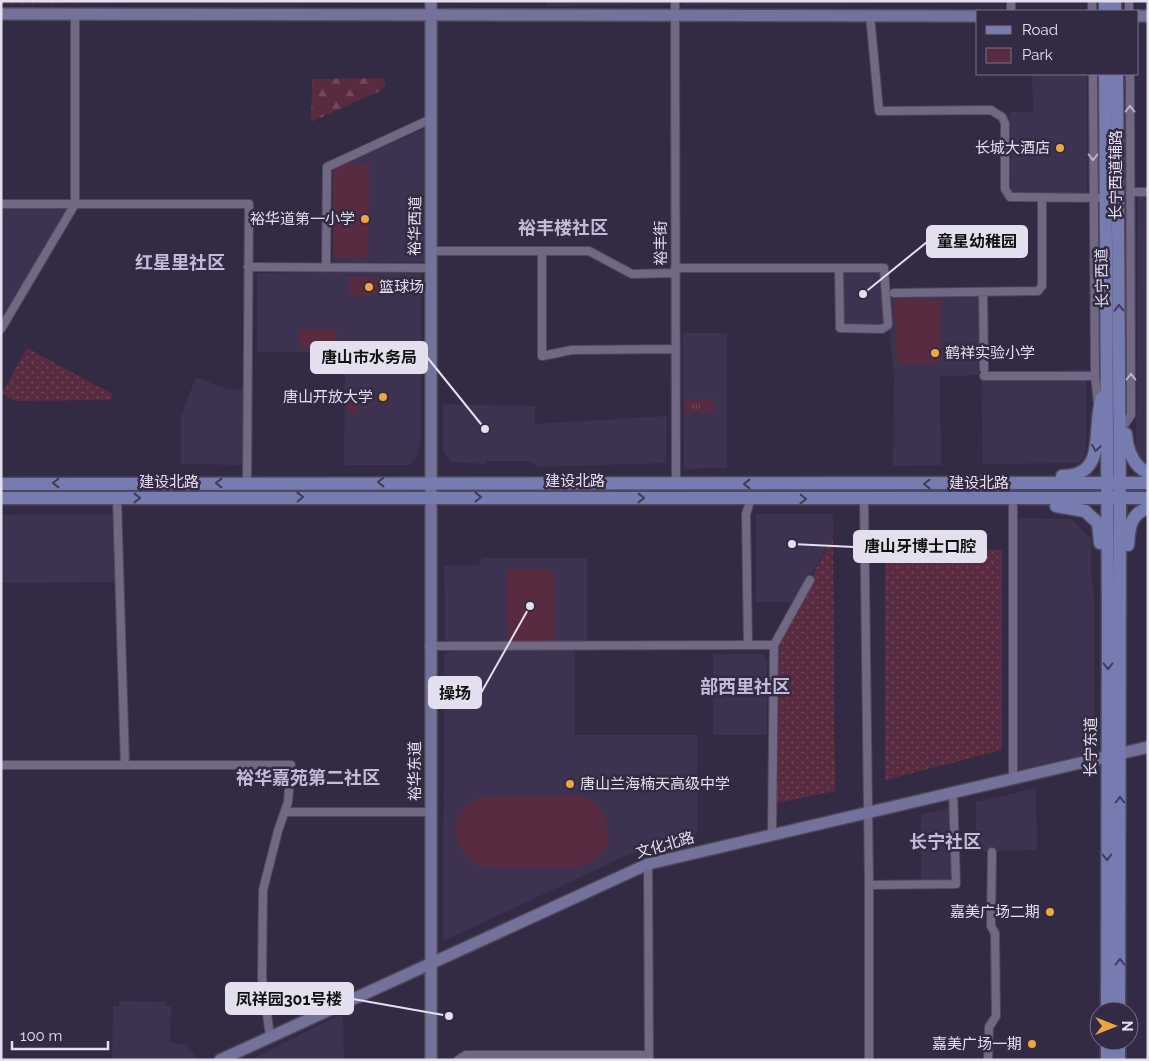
<svg xmlns="http://www.w3.org/2000/svg" width="1149" height="1061" font-family="Raleway,'Noto Sans SC',sans-serif">
<defs>
<pattern id="grass-tufts" width="24" height="20" patternUnits="userSpaceOnUse" patternTransform="scale(1.25)"><rect width="24" height="20" fill="#592b40"/><path d="M3 7l-1-3M5 7V3M7 7l1-3M15 17l-1-3M17 17v-4M19 17l1-3" fill="none" stroke="#71495c"/></pattern>
<pattern id="forest-firs" width="22" height="20" patternUnits="userSpaceOnUse" patternTransform="scale(1.25)"><rect width="22" height="20" fill="#592b40"/><path d="M5 1l3.5 6h-7zM16 11l3.5 6h-7z" fill="#71495c"/></pattern>
<pattern id="garden-dots" width="8" height="8" patternUnits="userSpaceOnUse" patternTransform="scale(1.25)"><rect width="8" height="8" fill="#592b40"/><path d="M2 2h.1M6 6h.1" fill="none" stroke="#71495c" stroke-width="1.8" stroke-linecap="round"/></pattern>
</defs>
<rect width="100%" height="100%" fill="#332b43"/>
<!-- built -->
<path fill="#3d3250" d="M1,1H377L1,4Z
M547,1H673V4L547,6Z
M683,1H937V3L683,5Z
M1032,74H1087V194H1011L1010,112H1033Z
M424,129V262H336L333,257V167Z
M1138,188H1148V464L1140,460L1136,451Z
M1,208L69,209L2,317L1,316Z
M843,270H883L884,326L848,324L844,321L842,317Z
M257,273H421V442L418,455L410,465H344L345,353L257,352Z
M979,296V375L940,377L941,465L893,466L894,379L887,297Z
M683,333H727V468L684,469Z
M1086,369V449L1084,457L1078,463L983,464L981,375Z
M196,377L226,389L244,390L243,465L181,464V416Z
M443,404L535,406V424L667,416L666,463L538,467L528,461H486V464L451,462L443,452Z
M117,514L118,582L1,583V515Z
M756,514H833V537L795,602H756Z
M1012,518L1072,519L1091,539V568L1094,597V740L1082,755L1012,771Z
M482,558H587V641H445L444,566L479,565Z
M575,649V735H697V833L630,854L443,941L444,654L453,651Z
M713,654H762L767,660V735H713Z
M1036,788L1037,850L976,851V802Z
M949,808V824L952,834L953,875L948,880L921,879V814Z
M119,1001L165,1002V1006H171L170,1042L185,1045L193,1052L195,1059L112,1060L113,1006H119Z
M343,1013L344,1060H250Z"/>
<!-- grass -->
<path fill="url(#grass-tufts)" d="M684,399H714V412L684,413Z"/>
<!-- forest -->
<path fill="url(#forest-firs)" d="M383,78L386,84L382,90L311,122L312,79Z"/>
<!-- park -->
<path fill="#592b40" d="M353,158V165H369L368,257H333V167Z
M349,277H389V296H349Z
M894,300H941L940,364H897Z
M299,330H337L336,347H299Z
M351,393H358V414H351L347,410V395Z
M507,570H554L553,642L507,641Z
M581,796C585,798 592,800 595,803C608,813 614,840 602,853C596,860 586,863 578,867H483C448,854 446,809 481,797Z"/>
<!-- garden -->
<path fill="url(#garden-dots)" d="M1,1H90V3L1,4Z
M27,348L112,394L111,400L14,401L2,393Z
M833,537L835,791L777,803L779,639Z
M885,550H1002V750L885,780Z"/>
<g fill="none" stroke-linecap="round" stroke-linejoin="round">
<defs>
<path id="street" d="M675,1L676,484
M1011,1V11
M1092,1V11
M1129,1V11
M870,15L879,111L991,110L1002,117L1005,123V189L1010,197L1106,198
M1093,74L1095,376L1098,404
M1130,192H1148
M1,204H249L247,483
M430,251H589L632,274L675,273
M542,251V356L572,350L675,349
M248,267L429,268
M326,268L327,167L431,119
M675,268H884L888,325L882,329L840,328L839,268
M894,293L1038,291L1042,286V198
M983,293L984,369
M1,329L75,204V15
M984,376H1095
M1125,424L1131,415L1130,74
M117,499L125,765
M864,499L869,885V1060
M748,645L746,514L751,498
M774,645L810,580
M429,646L774,645L772,834
M1,765H291L288,802L278,831L263,890L262,978L270,1036
M1013,778V506
M286,812H430
M648,864L649,1060
M869,885L956,884L953,792
M458,1060L466,1055H649
M988,1060L989,1027L996,1016L995,933L991,926L992,852"/>
<path id="secondary" d="M431,1V1060
M1,14L978,16
M1138,16H1148
M220,1060L648,864L1148,747"/>
<path id="primary" d="M1115,1V11
M1105,11V1
M1105,74L1108,617L1107,1011
M1117,74L1120,514L1119,1011
M1126,434C1127,449 1133,466 1148,473
M1062,476C1109,476 1091,428 1102,398
M1,484L1148,483
M1,498H1148
M1056,506L1085,511L1098,523L1100,543
M1128,545C1129,528 1130,514 1148,508
M1107,1041V1060
M1119,1060V1041"/>
</defs>
<!-- street casing -->
<use href="#street" stroke="#4f485c" stroke-width="10"/>
<!-- secondary casing -->
<use href="#secondary" stroke="#4f485c" stroke-width="14"/>
<!-- primary casing -->
<use href="#primary" stroke="#4f485c" stroke-width="15"/>
<!-- street -->
<use href="#street" stroke="#716883" stroke-width="8"/>
<!-- secondary -->
<use href="#secondary" stroke="#74729a" stroke-width="11"/>
<!-- primary -->
<use href="#primary" stroke="#767cb0" stroke-width="12"/>
</g>
<!-- one-way arrows -->
<defs><path id="oneway-chevron" d="M-2-3.5L2.5 0L-2 3.5" fill="none" stroke-width="1.6" stroke-linecap="round" stroke-linejoin="round" transform="scale(1.25)"/></defs>
<g stroke="#bcb5c9">
<use href="#oneway-chevron" transform="translate(1130 109) rotate(-90)"/>
<use href="#oneway-chevron" transform="translate(1093 157) rotate(90)"/>
<use href="#oneway-chevron" transform="translate(1131 377) rotate(-90)"/>
</g>
<g stroke="#403b59">
<use href="#oneway-chevron" transform="translate(1119 308) rotate(-91)"/>
<use href="#oneway-chevron" transform="translate(1096 448) rotate(99)"/>
<use href="#oneway-chevron" transform="translate(381 482) rotate(180)"/>
<use href="#oneway-chevron" transform="translate(56 483) rotate(180)"/>
<use href="#oneway-chevron" transform="translate(219 483) rotate(180)"/>
<use href="#oneway-chevron" transform="translate(747 484) rotate(-180)"/>
<use href="#oneway-chevron" transform="translate(927 484) rotate(-180)"/>
<use href="#oneway-chevron" transform="translate(300 497) rotate(-1)"/>
<use href="#oneway-chevron" transform="translate(478 497)"/>
<use href="#oneway-chevron" transform="translate(137 498)"/>
<use href="#oneway-chevron" transform="translate(641 498)"/>
<use href="#oneway-chevron" transform="translate(803 499) rotate(1)"/>
<use href="#oneway-chevron" transform="translate(1108 666) rotate(90)"/>
<use href="#oneway-chevron" transform="translate(1120 800) rotate(-90)"/>
<use href="#oneway-chevron" transform="translate(1107 857) rotate(90)"/>
<use href="#oneway-chevron" transform="translate(1120 962) rotate(-90)"/>
</g>
<!-- markers -->
<g fill="#f0a63f" stroke="#332b43" stroke-width="2">
<circle cx="1060" cy="148" r="5"/>
<circle cx="365" cy="219" r="5"/>
<circle cx="369" cy="287" r="5"/>
<circle cx="935" cy="353" r="5"/>
<circle cx="383" cy="397" r="5"/>
<circle cx="570" cy="784" r="5"/>
<circle cx="1050" cy="912" r="5"/>
<circle cx="1032" cy="1044" r="5"/>
</g>
<g text-anchor="middle" stroke-width="5" stroke-linejoin="round" paint-order="stroke">
<!-- poi labels -->
<g font-size="15" fill="#e4dfee" stroke="#332b43" text-anchor="end">
<text x="1050" y="153">长城大酒店</text>
<text x="355" y="224">裕华道第一小学</text>
<text x="379" y="292" text-anchor="start">篮球场</text>
<text x="945" y="358" text-anchor="start">鹤祥实验小学</text>
<text x="373" y="402">唐山开放大学</text>
<text x="580" y="789" text-anchor="start">唐山兰海楠天高级中学</text>
<text x="1040" y="917">嘉美广场二期</text>
<text x="1022" y="1049">嘉美广场一期</text>
</g>
<!-- street labels -->
<g font-size="15" fill="#e4dfee" stroke="#332b43">
<text transform="translate(1116 175) rotate(-90)" y="5">长宁西道辅路</text>
<text transform="translate(415 226) rotate(-89)" y="5">裕华西道</text>
<text transform="translate(661 243) rotate(-90)" y="5">裕丰街</text>
<text transform="translate(1102 278) rotate(-91)" y="5">长宁西道</text>
<text x="575" y="486">建设北路</text>
<text x="169" y="487">建设北路</text>
<text x="979" y="488">建设北路</text>
<text transform="translate(1091 747) rotate(-90)" y="5">长宁东道</text>
<text transform="translate(415 771) rotate(-90)" y="5">裕华东道</text>
<text transform="translate(665 845) rotate(-16)" y="5">文化北路</text>
</g>
<!-- quarter labels -->
<g font-size="18" font-weight="bold" fill="#c5bbd9" stroke="#332b43">
<text x="563" y="234">裕丰楼社区</text>
<text x="180" y="269">红星里社区</text>
<text x="745" y="693">部西里社区</text>
<text x="308" y="784">裕华嘉苑第二社区</text>
<text x="945" y="848">长宁社区</text>
</g>
</g>
<!-- callouts -->
<path fill="none" stroke="#e4dfee" stroke-width="2" d="M863 294L927 242M485 429L427 357M792 544L854 547M530 606L481 693M449 1016L353 999"/>
<g fill="#e4dfee" stroke="#332b43" stroke-width="2">
<circle cx="863" cy="294" r="5"/>
<circle cx="485" cy="429" r="5"/>
<circle cx="792" cy="544" r="5"/>
<circle cx="530" cy="606" r="5"/>
<circle cx="449" cy="1016" r="5"/>
</g>
<g fill="#e4dfee" stroke="#e4dfee" stroke-width="2">
<rect x="927" y="226" width="100" height="31" rx="5"/>
<rect x="311" y="342" width="116" height="31" rx="5"/>
<rect x="854" y="531" width="132" height="31" rx="5"/>
<rect x="429" y="677" width="52" height="31" rx="5"/>
<rect x="226" y="983" width="127" height="31" rx="5"/>
</g>
<g font-size="16" text-anchor="middle" font-weight="bold" fill="#111">
<text x="977" y="247">童星幼稚园</text>
<text x="369" y="363">唐山市水务局</text>
<text x="920" y="552">唐山牙博士口腔</text>
<text x="455" y="699">操场</text>
<text x="289" y="1005">凤祥园301号楼</text>
</g>
<!-- border -->
<rect width="1149" height="1061" fill="none" stroke="#e4dfee" stroke-width="5"/>
<!-- legend -->
<rect x="976" y="10" width="162" height="65" fill="#332b43" stroke="#7a7387"/>
<rect x="986" y="26" width="25" height="8" fill="#767cb0" stroke="#7a7387"/>
<text x="1022" y="35" font-size="15" fill="#e4dfee">Road</text>
<rect x="986" y="48" width="25" height="15" fill="#592b40" stroke="#7a7387"/>
<text x="1022" y="60" font-size="15" fill="#e4dfee">Park</text>
<!-- north arrow -->
<g transform="translate(1114 1026) rotate(90)"><circle r="24" fill="#332b43" stroke="#7a7387"/>
<path d="M0-4L9 19L0 12L-9 19Z" fill="#f0a63f"/>
<text y="-8" font-size="14" font-weight="bold" text-anchor="middle" fill="#e4dfee">N</text>
</g>
<!-- scale -->
<path d="M12 1041v8h96v-8" fill="none" stroke="#e4dfee" stroke-width="2.5"/>
<text x="20" y="1041" font-size="15" fill="#e4dfee" stroke="#332b43" stroke-width="4" paint-order="stroke">100 m</text>
</svg>
